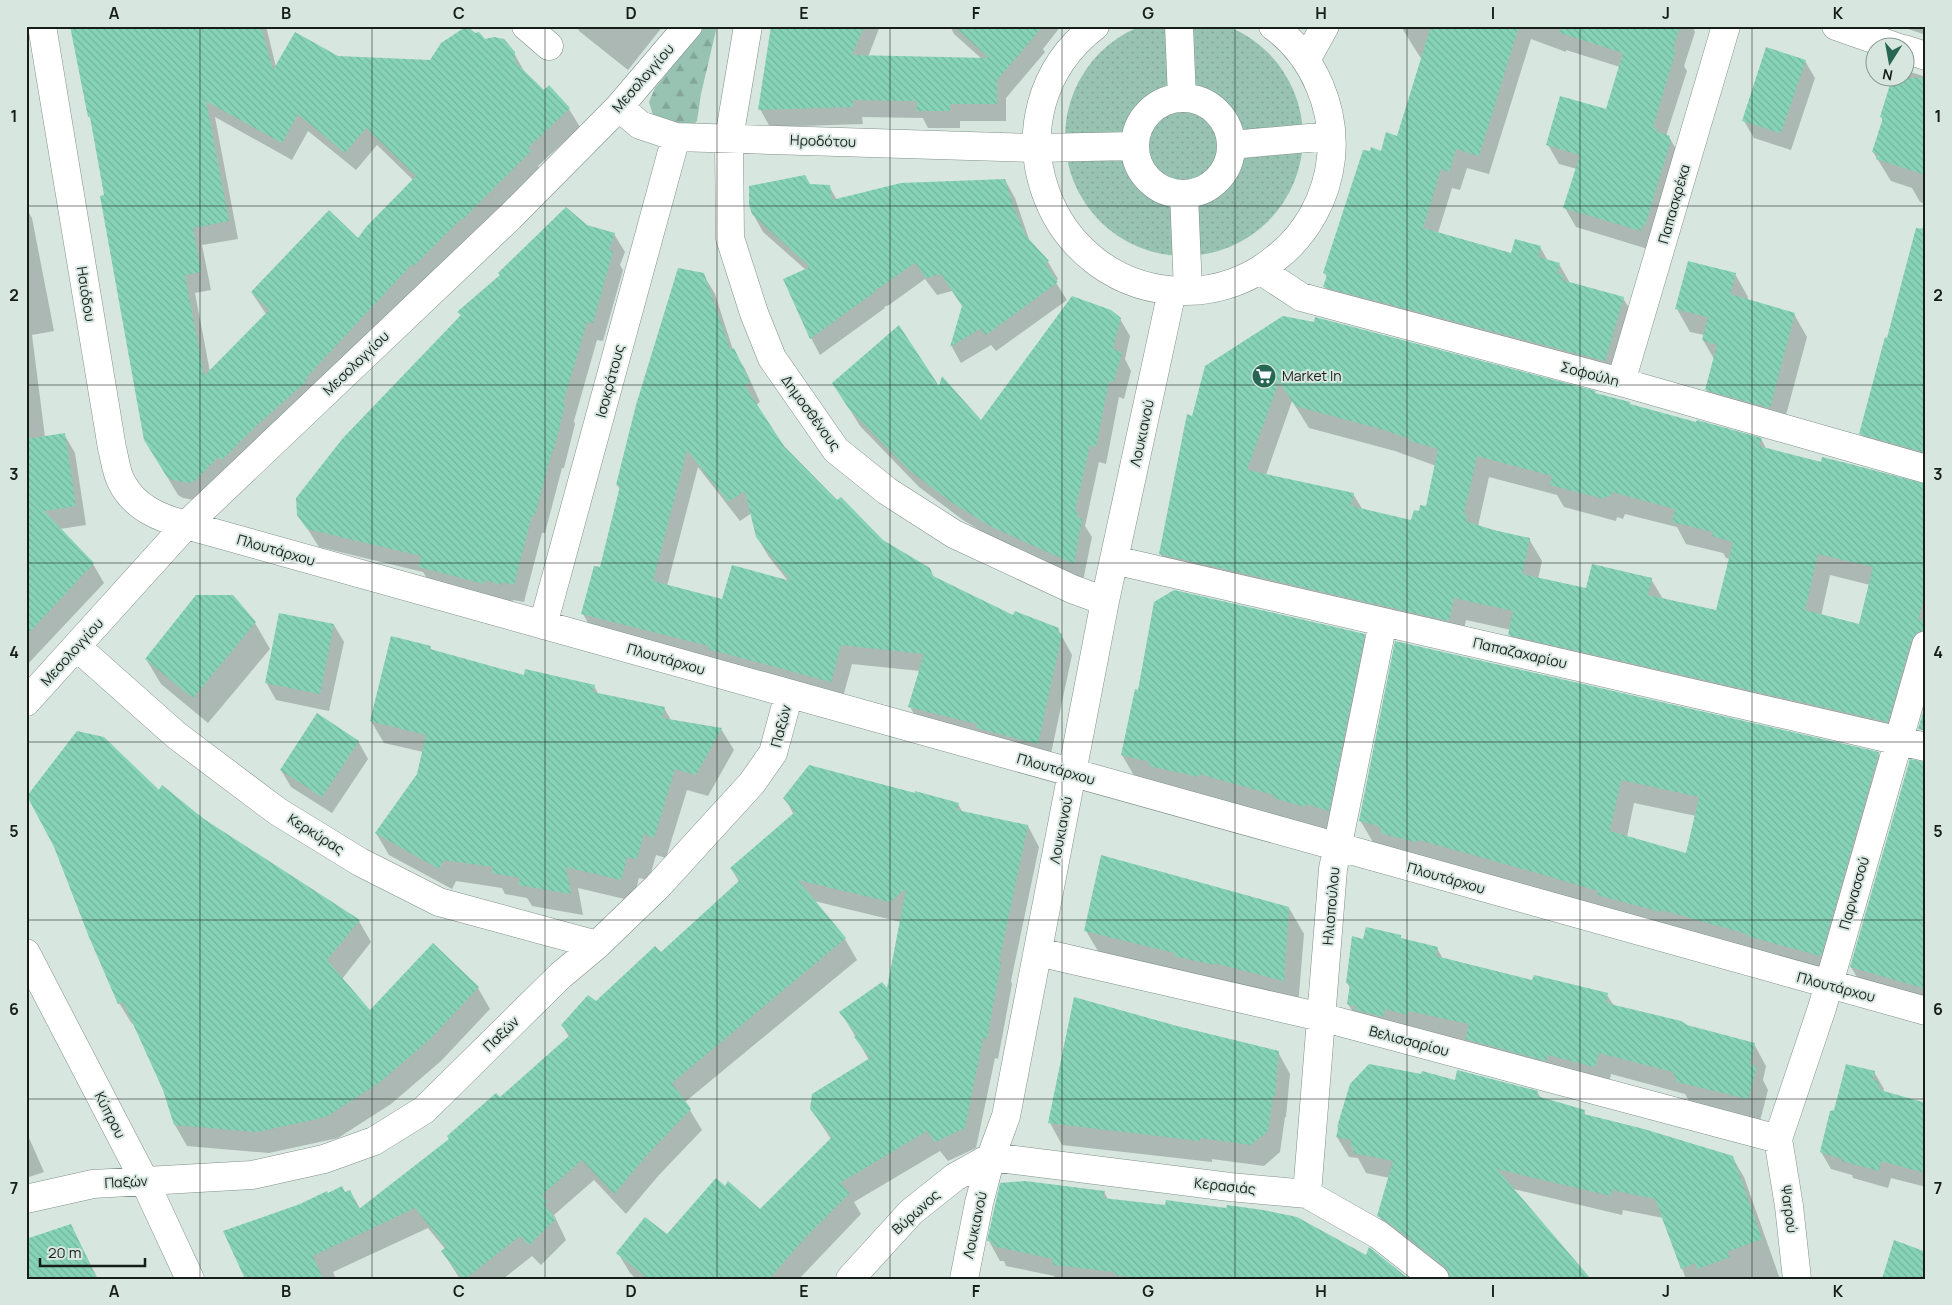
<svg xmlns="http://www.w3.org/2000/svg" width="1952" height="1305" font-family="Manrope,sans-serif">
<defs>
<pattern id="grass-dots" width="8" height="8" patternUnits="userSpaceOnUse" patternTransform="scale(1.25)"><rect width="8" height="8" fill="#98c3b3"/><path d="M2 2h.1M6 6h.1" fill="none" stroke="#82a799" stroke-width="1.8" stroke-linecap="round"/></pattern>
<pattern id="forest-firs" width="22" height="20" patternUnits="userSpaceOnUse" patternTransform="scale(1.25)"><rect width="22" height="20" fill="#98c3b3"/><path d="M5 1l3.5 6h-7zM16 11l3.5 6h-7z" fill="#82a799"/></pattern>
<pattern id="building-back-hatch" width="6" height="6" patternUnits="userSpaceOnUse" patternTransform="scale(1.25)"><rect width="6" height="6" fill="#86d3b8"/><path d="M-1 5l2 2M0 0l6 6M5-1l2 2" fill="none" stroke="#73b59e"/></pattern>
</defs>
<rect width="100%" height="100%" fill="#d7e7e0"/>
<!-- grass -->
<path fill="url(#grass-dots)" d="M1065 137a119 119 0 1 1 238 0a119 119 0 1 1-238 0Z"/>
<!-- forest -->
<path fill="url(#forest-firs)" d="M705,26H717L701,94L697,121L692,126H673L653,115L649,102L655,88Z"/>
<!-- shadow -->
<path fill="#0003" fill-rule="evenodd" d="M71,26H266L276,67L338,57L431,61L485,40L514,53L524,71L544,92L549,87L569,109L580,127L538,166L540,169L200,501L183,498L178,495L156,458L92,122L90,117ZM215,117L292,160L308,131L356,170L377,145L413,180L358,240L252,293L266,314L210,372L195,293L211,290L202,245L238,239Z
M577,26H663L628,70L579,31Z
M776,26H880L868,57L982,59L954,34L950,26H1061L1043,49L1045,52L1006,98V121H960V128H928L923,118L862,117L863,124L770,127L760,109Z
M1404,26H1692L1695,32L1684,66L1687,71L1666,136L1669,137L1680,156L1651,250L1576,227L1565,208L1577,169L1559,164L1548,145L1606,111L1620,67L1566,50V52L1531,39L1489,174L1467,168L1460,190L1452,188L1438,233L1512,254L1540,247L1548,261L1559,264L1570,283L1623,298L1634,317L1615,380L1336,306L1325,287L1327,278L1325,273L1382,152L1398,138L1423,59L1420,57L1403,30Z
M1899,26H1926V35Z
M1805,61L1815,78L1791,150L1754,138L1744,121Z
M1904,70L1926,77V204L1920,202L1912,188L1891,181L1873,152L1883,121L1881,117L1895,78H1904Z
M1005,180L1015,198L1030,242L1048,262L1058,279L1055,281L1067,300L996,351L991,345L961,363L952,347L963,307L952,291L937,295L925,279L889,305L884,307L885,308L820,355L811,338L806,270L763,232L753,214L809,185L829,186L837,200Z
M26,208L32,218L54,331L32,335L45,437L64,434L75,453L86,525L60,529L93,564L104,583L26,666Z
M1926,217V471L1873,456L1860,433Z
M587,226L614,234L625,252L620,265L623,270L603,341L597,340L574,421L575,424L564,468H562L545,533H542L524,602L513,600L512,602L431,585L423,572L319,547L298,514L461,316L459,312Z
M703,274L715,294L733,350L745,369L760,402L756,405L783,447L837,502L882,541L930,569L935,579L1014,617L1058,629L1072,655L1049,763L921,726L910,707L920,671L852,664L842,701L594,633L583,614L601,569L621,491L617,485ZM698,467L740,521L752,513L757,537L769,557L789,582L723,601L667,586Z
M1735,274L1748,297L1747,300L1794,314L1807,337L1782,430L1719,412L1706,389L1714,359L1703,340L1704,335L1690,332L1677,309Z
M1120,319L1130,336L1125,359L1131,371L1124,399L1119,397L1106,464L1099,462L1085,526L1092,537L1083,581L1001,543L963,520L919,487L860,426L844,400L939,389L981,422Z
M1206,367L1595,393L1596,395L1631,406L1761,439L1767,450L1926,485V659L1900,744L1522,657L1510,635L1511,630L1466,620L1461,643L1173,576L1160,553ZM1292,401L1309,428L1395,451L1436,466L1426,508L1412,521L1363,510L1353,494L1266,475ZM1489,477L1557,495L1564,507L1616,521L1617,517L1623,519L1625,514L1677,527L1686,544L1723,553L1726,558L1730,559L1717,611L1663,599L1651,579L1587,590L1538,579L1542,561L1529,539L1478,526ZM1830,575L1870,585L1859,626L1821,616Z
M255,623L270,649L208,723L161,684L146,659Z
M334,625L344,642L329,711L276,700L266,682Z
M1364,635L1381,664L1345,840L1139,784L1122,755Z
M1396,642L1878,753L1892,777L1834,979L1374,844L1360,820ZM1634,803L1696,816L1687,854L1627,837Z
M430,647L432,651L525,676L594,686L599,695L664,708L671,720L721,729L734,750L708,796L687,790L666,858L656,855L649,880L639,878L633,901L578,888L583,915L532,906L527,898L505,894L502,888L456,881L452,889L389,855L376,833L418,774L423,752L384,743L371,721Z
M358,741L368,759L332,813L291,787L281,770Z
M1926,763V1007L1864,989L1851,967Z
M159,791L359,921L371,942L342,979L370,1012L478,988L490,1009L441,1061L391,1104L338,1138L269,1153L187,1146L175,1125L164,1089L134,1023L132,1024L119,1003Z
M785,798L958,804L963,813L1028,826L1039,847L1011,981L1012,984L998,1059L995,1058L976,1148L948,1161L940,1151L854,1202L861,1214L799,1279H636L630,1273L618,1253L667,1236L760,1211L831,1139L811,1109L869,1060L841,1012L888,991L901,922L814,901L845,939L857,960L685,1102L702,1130L659,1175L626,1214L594,1180L554,1215L566,1240L541,1265L532,1256L503,1279H460L442,1251L445,1249L428,1228L333,1272L336,1279H246L327,1195L345,1194L350,1191L361,1210L500,1099L569,1037L562,1025L596,1003L661,954L739,882L731,868L794,815Z
M1289,908L1304,934L1298,1006L1101,956L1086,931Z
M1400,936L1402,939L1437,948L1443,959L1533,982L1607,995L1614,1006L1754,1044L1766,1066L1763,1080L1768,1090L1760,1121L1691,1104L1685,1094L1611,1074L1608,1088L1361,1025L1348,1004L1351,989L1347,983L1364,940Z
M1075,999L1176,1027L1278,1052L1290,1074L1286,1117H1285L1280,1152L1264,1166L1212,1159V1162L1062,1145L1050,1123Z
M1874,1072L1884,1089L1883,1093L1926,1104V1187L1891,1178L1888,1188L1853,1178L1852,1175L1831,1169L1821,1152L1835,1111Z
M1456,1081L1537,1092L1541,1098L1584,1111L1586,1116L1732,1157L1744,1177L1780,1279H1686L1663,1218L1623,1210L1622,1215L1513,1189L1589,1279H1447L1390,1236L1379,1216L1390,1178L1366,1173L1358,1158L1349,1157L1337,1137L1338,1127Z
M26,1131L44,1172L26,1178Z
M1104,1192L1108,1199L1407,1279H1055L1054,1276L1006,1266L1004,1261H1000L989,1241Z
M71,1226L98,1279H26Z"/>
<!-- building -->
<path fill="url(#building-back-hatch)" fill-rule="evenodd" d="M70,26H261L273,70L295,32L338,56L430,60L441,43L467,26L475,33L479,32L485,39L494,37L504,39L515,52V62L544,90L549,85L570,108L528,148L531,151L462,220L461,219L414,266L412,264L305,379L307,381L254,428L222,460L218,457L196,480L190,483L172,480L167,477L144,440L100,196L104,195L90,117H88ZM206,101L282,143L298,114L345,153L366,128L416,176L366,227L358,238L329,210L251,292L269,310L204,376L185,275L201,272L193,228L229,221Z
M771,26H864L852,55L989,58L954,26H1043L997,80V104H950V111H917V101L853,100V107L758,110Z
M1431,26H1519L1479,156L1456,149L1449,172L1441,169L1423,228L1511,253L1515,239L1541,246L1538,257L1560,263L1557,273L1563,275L1562,280L1624,297L1605,361L1323,287L1327,275L1323,273L1363,150L1370,151L1371,147L1381,151L1386,132L1397,136Z
M1561,26H1680L1673,50H1676L1653,127L1657,128L1656,131L1670,136L1669,139L1671,140L1645,226L1642,225L1641,231L1563,208L1580,155L1546,145L1560,96L1606,109L1623,53L1560,33Z
M1766,47L1806,60L1781,133L1742,121Z
M1892,78H1926V175L1876,159L1878,154L1872,152L1883,118L1880,117Z
M805,175L810,184L830,185L832,200L901,183L1005,179L1015,211L1026,236L1049,261L1045,264L1058,282L986,335L980,329L950,347L962,306L941,274L926,278L915,263L879,288L875,289L876,291L810,339L783,279L810,267L752,214L749,205V186Z
M566,207L587,225L615,233L609,250L613,251L593,323L587,322L563,403L565,404L554,450H552L535,516L532,515L514,585L503,582L502,585L484,580V584L419,567L421,556L307,529L297,515L296,498L343,438L461,315L457,312L500,275L498,273Z
M1916,228L1926,229V453L1859,434L1885,337L1887,338Z
M1688,261L1736,273L1730,294L1795,313L1770,408L1705,390L1717,345L1702,340L1708,317L1675,309Z
M678,268L704,273L730,350L734,348L750,382L745,386L784,446L837,500L841,497L883,540L930,568L933,576L1013,615L1015,611L1059,628L1058,633L1062,634L1038,744L976,728L977,724L908,707L924,654L841,645L831,682L708,649L709,646L581,614L594,566L600,567L620,486L616,485L636,405ZM687,450L728,502L745,491L756,537L791,581L732,565L722,599L653,581Z
M1072,296L1111,310L1121,318L1113,349L1122,352L1114,382L1109,381L1096,447L1090,445L1075,511L1078,512L1077,517L1082,519L1074,564L990,526L951,502L908,469L849,409L832,383L899,325L939,386L942,376L981,420Z
M1283,316L1314,322L1315,317L1596,391L1595,393L1630,402V404L1696,422L1697,420L1762,438L1759,446L1821,462L1822,457L1850,464L1926,484V592L1918,620L1926,621V630L1916,633L1911,641L1888,722L1508,635L1513,611L1454,598L1449,621L1159,554L1187,414L1192,416L1205,366ZM1279,381L1295,406L1381,429L1410,439V441L1438,449L1426,506L1420,505L1419,511L1414,510L1411,520L1351,506L1354,493L1247,470ZM1477,456L1552,476L1550,485L1604,499L1605,496L1611,497L1612,492L1675,509L1672,522L1713,532L1712,536L1733,542L1716,610L1648,595L1652,578L1592,564L1586,588L1522,574L1530,538L1493,530L1466,521L1467,515L1464,514ZM1818,554L1873,567L1859,624L1805,610Z
M65,433L76,506L44,511L94,563L26,636V439Z
M1174,590L1365,634L1329,811L1306,804L1305,807L1274,798V795L1200,774L1199,777L1149,766L1150,762L1121,755L1135,689L1138,690L1154,602Z
M196,595H233L256,622L193,698L145,659Z
M279,613L334,624L320,694L265,683Z
M391,636L431,646L430,649L524,675L525,669L595,685L593,692L665,707L662,718L722,728L696,775L675,769L654,838L644,834L637,859L627,857L621,880L566,867L571,894L518,885L520,878L492,873L493,867L444,860L439,869L375,833L417,774L426,735L370,721Z
M1395,641L1879,752L1821,956L1747,936V934L1662,910L1661,912L1597,895L1598,891L1523,869L1419,840L1416,842L1383,834L1379,826L1359,821ZM1621,780L1699,797L1686,853L1610,831Z
M1926,703V731L1918,729Z
M317,713L359,741L322,797L280,770Z
M77,731L104,737L159,790L162,785L204,819L360,920L327,960L370,1010L433,943L479,987L429,1040L379,1083L326,1117L257,1132L174,1125L163,1090L123,1002L118,1004L89,937L54,847L27,796Z
M1910,759L1926,762V989L1850,967Z
M809,765L915,793V791L959,803L957,810L1028,825L999,962H1001L987,1039L983,1038L965,1128L935,1142L927,1131L840,1183L850,1193L805,1238L769,1279H648L616,1253L645,1217L667,1234L716,1178L725,1186L728,1181L760,1209L832,1137L810,1109L812,1094L870,1058L854,1037L857,1035L839,1012L882,982L887,988L906,889L890,902L798,880L846,938L672,1083L691,1109L648,1154L614,1194L582,1160L542,1195L548,1202L544,1204L556,1219L529,1245L520,1236L465,1279H463L441,1251L446,1247L415,1208L313,1256L323,1279H245L223,1231L300,1204L327,1191L328,1193L342,1186L345,1192L350,1190L359,1209L449,1139L447,1136L496,1093L500,1097L570,1035L561,1025L588,995L596,1001L655,946L661,952L740,880L730,868L795,812L783,798Z
M1101,855L1289,907L1284,981L1214,963V965L1174,956L1175,953L1084,931Z
M1366,927L1401,935V938L1438,947L1436,956L1532,980L1534,975L1608,993L1606,1003L1681,1021L1687,1025L1755,1043L1750,1064L1757,1067L1748,1099L1677,1082L1673,1072L1599,1053L1595,1067L1548,1055L1546,1061L1465,1039L1469,1024L1408,1011L1407,1015L1385,1009L1383,1017L1356,1010L1357,1007L1347,1004L1350,984L1346,983L1352,936L1363,939Z
M1074,997L1177,1026L1279,1051L1275,1096H1273L1268,1131L1251,1145L1200,1138V1141L1048,1123Z
M1369,1064L1421,1074L1422,1071L1455,1080L1457,1070L1538,1091L1537,1096L1585,1110L1584,1114L1644,1129L1733,1156L1762,1239L1727,1252L1730,1257L1698,1269L1695,1263L1681,1269L1655,1199L1612,1190L1611,1196L1497,1169L1591,1279H1450L1449,1273L1445,1267L1389,1223L1377,1216L1393,1161L1353,1153L1354,1148L1351,1147V1140L1336,1137L1339,1127H1337L1350,1084Z
M1846,1064L1875,1071L1873,1079L1879,1082L1878,1087L1881,1088L1880,1090L1926,1103V1173L1881,1161L1879,1171L1842,1161V1159L1820,1152L1830,1111L1834,1110Z
M1025,1181L1105,1191L1103,1198L1165,1205L1166,1200L1226,1208L1227,1205L1263,1210L1297,1217L1366,1255L1369,1247L1409,1279H1149L1115,1275V1272L1053,1265V1259L993,1246V1242L987,1241L1000,1183Z
M71,1224L97,1279H26V1239Z
M1894,1240L1926,1252V1279H1882Z"/>
<g fill="none" stroke-linecap="round" stroke-linejoin="round">
<defs>
<path id="minor" d="M42,26L112,448C115,459 116,473 122,483C135,508 160,518 186,525L1926,1011
M526,26L549,46
M748,26L729,138L730,238L754,313L772,358L836,450L887,491L954,534L1072,589L1105,601
M1095,26C982,113 1045,291 1186,291C1219,291 1251,279 1276,258C1307,234 1327,197 1331,158C1336,109 1314,56 1273,26
M1179,26L1182,98
M1836,26L1899,48
M1904,49L1926,56
M1306,60L1325,26
M1135 146a48 48 0 1 1 96 0a48 48 0 1 1-96 0Z
M619,107L640,125L676,137L1036,148L1135,146
M1231,145L1331,136
M1184,194L1188,291
M1260,270L1301,297L1621,382L1926,469
M1621,382L1726,26
M1114,560L1926,747
M543,625L676,137
M77,647L176,735L277,811L360,862L439,902L597,945
M26,702L186,525L510,217L619,107L688,26
M1038,952L1321,1017L1778,1139
M26,953L144,1180L190,1279
M1307,1194L1333,869L1383,622
M26,1199L93,1184L252,1175L324,1159L374,1141L424,1110L561,975L597,945L658,886L752,783L773,753L789,694
M850,1279L911,1212L955,1177L991,1157L1230,1187L1307,1194L1379,1235L1435,1279
M964,1279L979,1203L991,1157L1006,1116L1105,601L1172,291
M1797,1279L1789,1206L1778,1139L1822,1008L1926,645"/>
</defs>
<!-- minor casing -->
<use href="#minor" stroke="#81908a" stroke-width="29"/>
<!-- minor -->
<use href="#minor" stroke="#fff" stroke-width="28"/>
</g>
<!-- grid -->
<path fill="none" stroke="#171d1b" stroke-width="1" stroke-opacity="0.55" d="M200,26V1279M372,26V1279M545,26V1279M717,26V1279M890,26V1279M1062,26V1279M1235,26V1279M1407,26V1279M1580,26V1279M1752,26V1279M26,206H1926M26,385H1926M26,563H1926M26,742H1926M26,920H1926M26,1099H1926"/>
<!-- icons -->
<defs>
<symbol id="supermarket-disc" viewBox="-11 -11 22 22"><circle r="9.5" fill="#276652" stroke="#d7e7e0"/><path d="M-6-5.5h2.5l.6 2H6L4.5 2H-2.5L-4.4-4H-6ZM-1.5 3.2a1.3 1.3 0 1 0 .1 0ZM3 3.2a1.3 1.3 0 1 0 .1 0Z" fill="#fff"/></symbol>
</defs>
<g fill-rule="evenodd">
<use href="#supermarket-disc" x="1250" y="362" width="28" height="28"/>
</g>
<g text-anchor="middle" stroke-width="4" stroke-linejoin="round" paint-order="stroke">
<!-- street labels -->
<g font-size="14" fill="#171d1b" stroke="#d7e7e0">
<text transform="translate(643 78) rotate(-49)" y="5">Μεσολογγίου</text>
<text transform="translate(823 141) rotate(2)" y="5">Ηροδότου</text>
<text transform="translate(1674 204) rotate(-74)" y="5">Παπασκρέκα</text>
<text transform="translate(86 294) rotate(81)" y="5">Ησιόδου</text>
<text transform="translate(356 363) rotate(-44)" y="5">Μεσολογγίου</text>
<text transform="translate(1590 374) rotate(15)" y="5">Σοφούλη</text>
<text transform="translate(610 381) rotate(-75)" y="5">Ισοκράτους</text>
<text transform="translate(811 413) rotate(54)" y="5">Δημοσθένους</text>
<text transform="translate(1142 433) rotate(-78)" y="5">Λουκιανού</text>
<text transform="translate(276 550) rotate(16)" y="5">Πλουτάρχου</text>
<text transform="translate(72 652) rotate(-48)" y="5">Μεσολογγίου</text>
<text transform="translate(1520 653) rotate(13)" y="5">Παπαζαχαρίου</text>
<text transform="translate(666 659) rotate(16)" y="5">Πλουτάρχου</text>
<text transform="translate(781 726) rotate(-75)" y="5">Παξών</text>
<text transform="translate(1056 769) rotate(16)" y="5">Πλουτάρχου</text>
<text transform="translate(1061 830) rotate(-79)" y="5">Λουκιανού</text>
<text transform="translate(316 834) rotate(32)" y="5">Κερκύρας</text>
<text transform="translate(1446 878) rotate(16)" y="5">Πλουτάρχου</text>
<text transform="translate(1854 893) rotate(-74)" y="5">Παρνασσού</text>
<text transform="translate(1331 906) rotate(-85)" y="5">Ηλιοπούλου</text>
<text transform="translate(1836 987) rotate(15)" y="5">Πλουτάρχου</text>
<text transform="translate(501 1034) rotate(-44)" y="5">Παξών</text>
<text transform="translate(1409 1041) rotate(15)" y="5">Βελισσαρίου</text>
<text transform="translate(110 1115) rotate(63)" y="5">Κύπρου</text>
<text transform="translate(126 1182) rotate(-3)" y="5">Παξών</text>
<text transform="translate(1225 1186) rotate(6)" y="5">Κερασιάς</text>
<text transform="translate(1789 1209) rotate(82)" y="5">Ψαrρού</text>
<text transform="translate(916 1212) rotate(-42)" y="5">Βύρωνος</text>
<text transform="translate(975 1225) rotate(-78)" y="5">Λουκιανού</text>
</g>
<!-- poi labels -->
<g font-size="14" fill="#171d1b" stroke="#d7e7e0" text-anchor="start">
<text x="1282" y="381">Market In</text>
</g>
</g>
<!-- border -->
<rect width="1952" height="1305" fill="none" stroke="#d7e7e0" stroke-width="55"/>
<!-- north arrow -->
<g transform="translate(1890 62) rotate(191)"><circle r="24" fill="#d7e7e0" stroke="#8a9691"/>
<path d="M0-4L9 19L0 12L-9 19Z" fill="#276652"/>
<text y="-8" font-size="14" font-weight="bold" text-anchor="middle" fill="#171d1b">N</text>
</g>
<!-- scale -->
<path d="M40 1258v8h105v-8" fill="none" stroke="#171d1b" stroke-width="2.5"/>
<text x="48" y="1258" font-size="15" fill="#171d1b" stroke="#d7e7e0" stroke-width="4" paint-order="stroke">20 m</text>
<rect x="28" y="28" width="1896" height="1250" fill="none" stroke="#171d1b" stroke-width="2"/>
<g font-size="16" text-anchor="middle" font-weight="bold" fill="#171d1b">
<text x="114" y="19">A</text>
<text x="286" y="19">B</text>
<text x="459" y="19">C</text>
<text x="631" y="19">D</text>
<text x="804" y="19">E</text>
<text x="976" y="19">F</text>
<text x="1148" y="19">G</text>
<text x="1321" y="19">H</text>
<text x="1493" y="19">I</text>
<text x="1666" y="19">J</text>
<text x="1838" y="19">K</text>
<text x="14" y="122">1</text>
<text x="1938" y="122">1</text>
<text x="14" y="301">2</text>
<text x="1938" y="301">2</text>
<text x="14" y="480">3</text>
<text x="1938" y="480">3</text>
<text x="14" y="658">4</text>
<text x="1938" y="658">4</text>
<text x="14" y="837">5</text>
<text x="1938" y="837">5</text>
<text x="14" y="1015">6</text>
<text x="1938" y="1015">6</text>
<text x="14" y="1194">7</text>
<text x="1938" y="1194">7</text>
<text x="114" y="1297">A</text>
<text x="286" y="1297">B</text>
<text x="459" y="1297">C</text>
<text x="631" y="1297">D</text>
<text x="804" y="1297">E</text>
<text x="976" y="1297">F</text>
<text x="1148" y="1297">G</text>
<text x="1321" y="1297">H</text>
<text x="1493" y="1297">I</text>
<text x="1666" y="1297">J</text>
<text x="1838" y="1297">K</text>
</g>
</svg>
